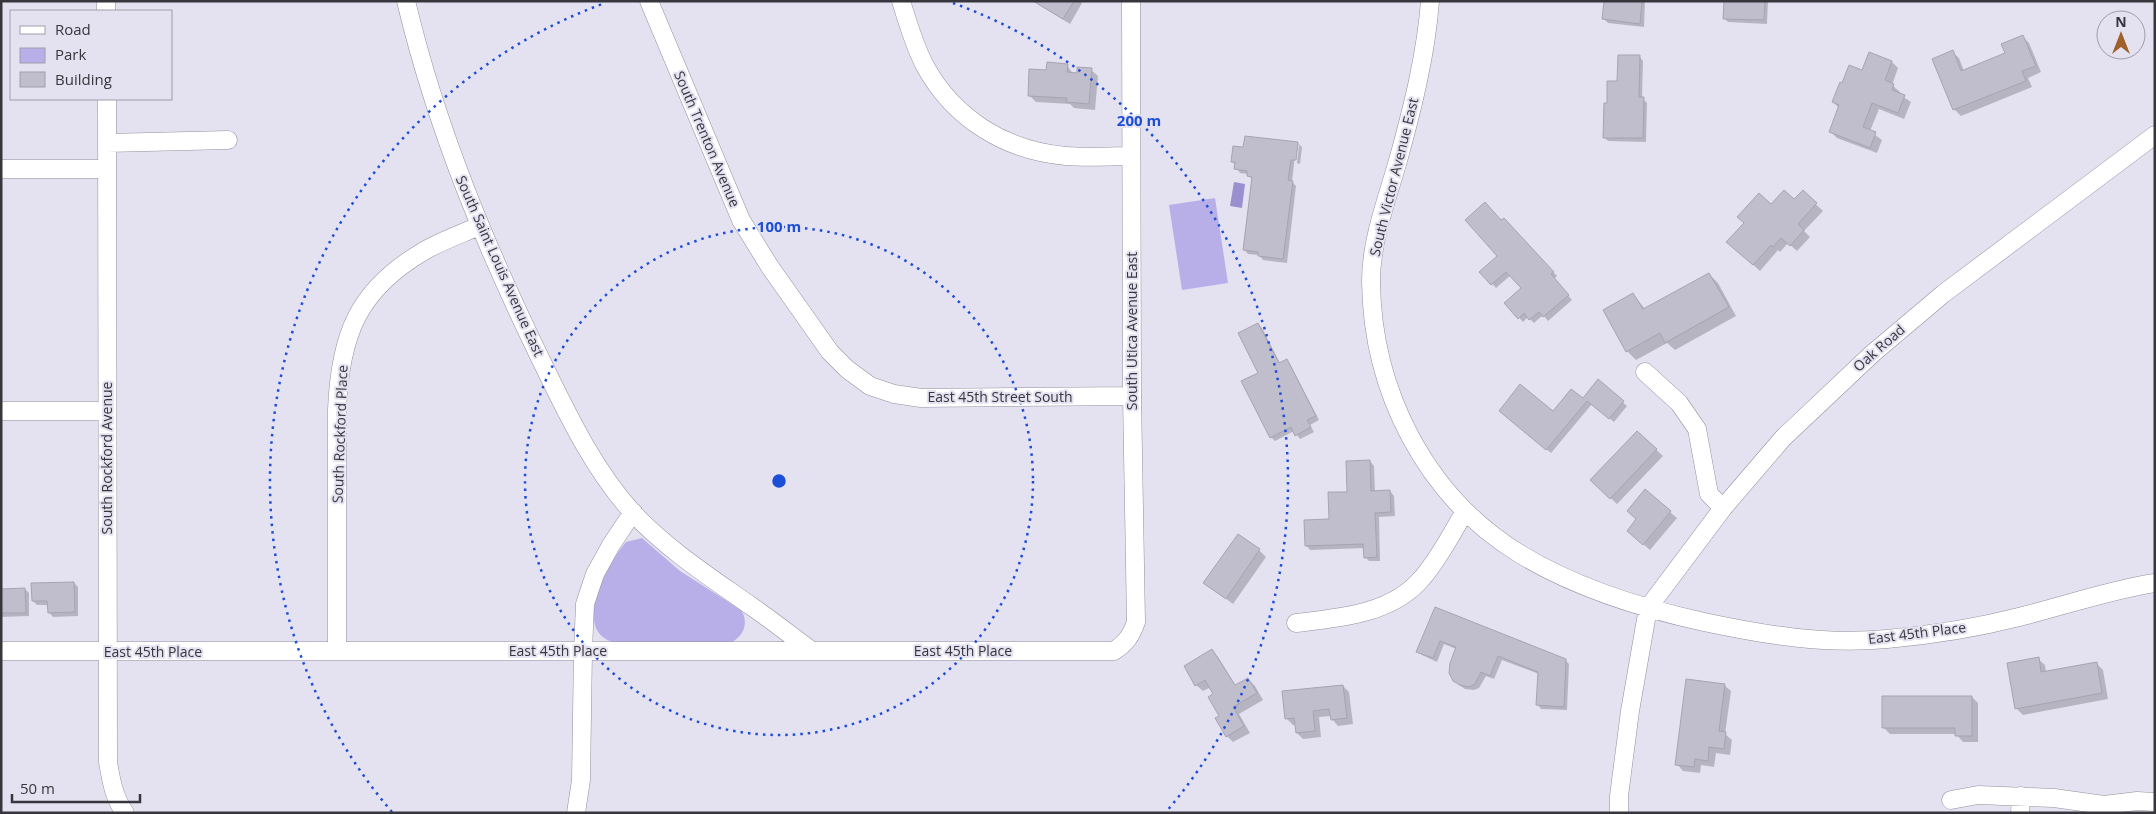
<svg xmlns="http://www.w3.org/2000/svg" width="2156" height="814" font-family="'Open Sans',sans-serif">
<rect width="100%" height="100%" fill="#e4e2f1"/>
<!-- green -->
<path fill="#b8afe9" d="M1215,198L1228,283L1182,290L1169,205Z
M642,538L680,571L741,610C749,622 744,636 732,642H612C571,628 609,562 626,542Z"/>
<!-- water -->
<path fill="#9a8fcf" d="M1234,182L1245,184L1242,208L1230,206Z"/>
<!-- shadow -->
<path fill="#0003" d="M1033,1H1080L1082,3L1070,24Z
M1606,1H1645L1644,27L1608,23L1604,19Z
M1725,1H1768L1767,24L1728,22L1724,18Z
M2023,37L2029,43L2041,72L2028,78L2032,87L1961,116L1955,110L1934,59L1952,52L1959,58L1964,71L2007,54Z
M1639,56L1643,61L1642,98L1647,103L1646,142L1608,141L1604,137L1618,82Z
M1892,62L1898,68L1892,85L1900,92L1899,94L1911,102L1904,119L1879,109L1870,131L1882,140L1877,153L1837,138L1830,131L1839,108L1833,102L1849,67L1863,72Z
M1067,65L1073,74L1091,70L1098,76L1095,110L1074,108L1070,104L1036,102L1029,95L1047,71Z
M1297,143L1302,147L1300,164L1297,163L1299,145H1296L1292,182L1296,186L1287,263L1263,260L1259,255L1248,254L1244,249L1253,181L1248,174L1240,173L1232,161L1244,149Z
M1803,192L1823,211L1804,231L1810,237L1797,251L1788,243L1780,252L1778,250L1760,271L1735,248L1771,206L1795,201Z
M1502,222L1508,224L1557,276L1554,279L1572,300L1548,321L1543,315L1534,323L1528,317L1523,322L1506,303L1522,288L1511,275L1496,288L1481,272L1499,256Z
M1709,274L1718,283L1736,316L1675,350L1667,343L1636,360L1627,351L1633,294L1645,309Z
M1258,324L1262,328L1280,363L1286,360L1290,364L1319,420L1310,425L1314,432L1300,439L1294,431L1275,441L1271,437L1259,373Z
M1598,381L1627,406L1614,422L1592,404L1551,453L1504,414L1553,413L1583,400Z
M1637,432L1663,456L1617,504L1592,480Z
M1370,461L1374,466L1375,492L1390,491L1394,496L1395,516L1379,517L1380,561H1369L1365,557V548L1310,550L1306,545L1330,520Z
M1670,512L1677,518L1650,550L1628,531L1638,520Z
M1259,550L1266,557L1233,604L1205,583Z
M74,583L78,587V616L53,617L49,612V605H37L33,601Z
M25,589L29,593V616L1,617V590Z
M1436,608L1565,660L1569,664L1567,710L1541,709L1537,704L1539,674L1502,660L1494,679L1486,676L1479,688L1474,690L1465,689L1459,685L1454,680L1456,649L1444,644L1437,662L1422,655L1418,651Z
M1212,651L1218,657L1236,686L1248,679L1255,686L1263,700L1239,714L1250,733L1233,742L1227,736L1215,694L1211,687L1203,691L1196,685Z
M2038,659L2045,665L2046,672L2096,663L2103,670L2108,699L2023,715L2016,708Z
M1724,685L1731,691L1725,734L1732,740L1730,755L1716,753L1714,767L1701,765L1700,773L1683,771L1677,764Z
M1343,686L1349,692L1353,724L1338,726L1332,719L1331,716L1319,717L1321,737L1303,739L1297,733L1296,725H1293L1286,718Z
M1972,697L1978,703V742H1963L1956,734H1890L1884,728Z"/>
<!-- building -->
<path fill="#c0becc" stroke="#a6a4b2" d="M1033,1H1074L1063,19Z
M1604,1H1642L1640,24L1602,19Z
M1724,1H1765L1764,20L1723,19Z
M2023,35L2036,66L2022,71L2026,81L1953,110L1932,59L1953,50L1961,71L2005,53L2001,44Z
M1869,52L1892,61L1885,80L1894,84L1892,90L1905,95L1898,113L1872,103L1863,127L1876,132L1870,148L1829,132L1839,105L1832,102L1840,82L1842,83L1849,65L1862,70Z
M1618,55H1640L1639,97H1644L1643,138H1603L1604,103H1607V81H1617Z
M1047,62L1068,64L1067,72L1077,73V67L1092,68L1089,104L1066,102L1067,98L1028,96L1029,69L1046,70Z
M1245,136L1298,142L1296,160H1291L1288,180L1293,181L1283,259L1258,256V252L1243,250L1252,177L1247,176V171L1234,169L1235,162H1231L1233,146L1243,147Z
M1784,190L1794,199L1803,190L1817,203L1798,224L1804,230L1790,246L1781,238L1773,247L1771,245L1753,265L1726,242L1744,223L1737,217L1759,193L1771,204Z
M1485,202L1501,220L1504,218L1554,272L1551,274L1569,295L1543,317L1539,312L1529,320L1524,313L1518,319L1504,303L1521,288L1506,272L1491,285L1479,272L1497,256L1465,220Z
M1709,273L1729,307L1665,343L1660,333L1626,352L1603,310L1633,293L1643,309Z
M1258,323L1279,363L1287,359L1316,416L1307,420L1311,427L1295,436L1291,427L1270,438L1241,381L1258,373L1238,333Z
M1598,379L1624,401L1609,419L1587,401L1546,450L1499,411L1520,384L1553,411L1571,389L1583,398Z
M1637,431L1657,449L1610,499L1590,480Z
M1370,460L1371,491L1390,490L1391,512L1375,513L1377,557L1364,558L1363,544L1305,546L1304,520L1329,519L1328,492H1347L1346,461Z
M1645,489L1671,511L1643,545L1627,531L1636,519L1627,511Z
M1238,534L1260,549L1226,599L1203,583Z
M74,582L75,612L48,613L47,601H32L31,583Z
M25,588L26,613H1V589Z
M1435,607L1566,659L1564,707L1536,705L1538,672L1498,656L1490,676L1481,672L1475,684L1469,687L1460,685L1453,681L1449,673L1450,663L1456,647L1440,641L1433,658L1416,652Z
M1212,649L1235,685L1248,678L1257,693L1233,707L1244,726L1226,737L1215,718L1219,716L1208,697L1213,694L1205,680L1195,686L1184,666Z
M2039,657L2041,672L2097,662L2102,693L2015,709L2007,663Z
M1686,679L1725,684L1719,731L1726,732L1724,749L1709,747L1708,761L1695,759L1694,767L1675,765Z
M1343,685L1347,718L1331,720L1329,709L1313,711L1315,731L1296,733L1294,718L1285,719L1282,691Z
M1882,696H1972V736H1955V728H1882Z"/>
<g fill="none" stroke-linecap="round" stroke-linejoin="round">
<defs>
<path id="minor" d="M106,1V11
M406,1C436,127 485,245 541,360C567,413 593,469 633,513C668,550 710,577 751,606C772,620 791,636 812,651
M649,1L741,220L770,267L830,352L847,369L870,386L894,394L921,398L1132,396
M901,1C908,23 914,45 925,66C954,119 1006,151 1066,156C1088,158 1110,156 1131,156
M1430,1C1426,54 1413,106 1399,157C1388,197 1371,239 1371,281C1372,390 1425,496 1520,554C1576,588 1640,608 1704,622C1765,635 1825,645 1887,639C1931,635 1976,628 2019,617C2064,606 2109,590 2155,583
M107,99L108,762C111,780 114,798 125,813
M107,143L228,140
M1,169H107
M1645,372L1679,403L1697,429L1709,494L1723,508
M1,411H107
M1296,623C1340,618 1393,614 1423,577C1440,557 1452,533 1465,511
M1,651H1114C1126,643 1131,636 1136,622L1132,396L1131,1
M337,651V410C340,336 357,290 424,251C441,241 461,234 479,226
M1951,800L1978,795L2054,798L2104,805L2137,801L2155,802
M576,813L581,780L583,651L585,604L595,574L611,545L633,512
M1619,813V796L1630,711L1648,608L1723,508L1783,438L1872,354L1943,294L2155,135
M2020,813L2021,796"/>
</defs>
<!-- minor casing -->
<use href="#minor" stroke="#92909e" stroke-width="19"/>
<!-- minor -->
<use href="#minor" stroke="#fff" stroke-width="18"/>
</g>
<!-- distance rings -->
<g fill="none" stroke="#1d4ed8" stroke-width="2.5" stroke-dasharray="2.5 5">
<circle cx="779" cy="481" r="254"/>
<path d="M392 812A509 509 0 0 1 605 3M953 3A509 509 0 0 1 1166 812"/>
</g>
<g text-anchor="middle" stroke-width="4" stroke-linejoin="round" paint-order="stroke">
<!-- street labels -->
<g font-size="14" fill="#37363c" stroke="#e4e2f1">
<text transform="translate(707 139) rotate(67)" y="5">South Trenton Avenue</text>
<text transform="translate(1394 177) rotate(-76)" y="5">South Victor Avenue East</text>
<text transform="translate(500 266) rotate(66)" y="5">South Saint Louis Avenue East</text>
<text transform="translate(1132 331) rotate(-90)" y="5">South Utica Avenue East</text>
<text transform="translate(1879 348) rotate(-41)" y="5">Oak Road</text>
<text x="1000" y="402">East 45th Street South</text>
<text transform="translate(340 434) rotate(-88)" y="5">South Rockford Place</text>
<text transform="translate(107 458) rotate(-90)" y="5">South Rockford Avenue</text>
<text transform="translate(1917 633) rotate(-7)" y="5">East 45th Place</text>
<text x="558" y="656">East 45th Place</text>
<text x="963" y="656">East 45th Place</text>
<text x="153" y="657">East 45th Place</text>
</g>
</g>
<circle cx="779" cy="481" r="8" fill="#1d4ed8" stroke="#e4e2f1" stroke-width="2.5"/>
<g font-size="15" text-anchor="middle" font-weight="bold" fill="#1d4ed8" stroke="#e4e2f1" stroke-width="4" stroke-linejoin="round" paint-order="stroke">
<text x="1139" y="126">200 m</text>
<text x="779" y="232">100 m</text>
</g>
<!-- border -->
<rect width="2156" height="814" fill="none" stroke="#37363c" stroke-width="5"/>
<!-- legend -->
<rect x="10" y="10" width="162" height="90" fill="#e4e2f1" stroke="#9f9da9"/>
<rect x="20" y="26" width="25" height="8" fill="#ffffff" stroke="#9f9da9"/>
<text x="55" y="35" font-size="15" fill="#37363c">Road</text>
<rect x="20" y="48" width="25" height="15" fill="#b8afe9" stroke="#9f9da9"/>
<text x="55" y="60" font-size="15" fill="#37363c">Park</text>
<rect x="20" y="72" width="25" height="15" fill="#c0becc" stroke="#9f9da9"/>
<text x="55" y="85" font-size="15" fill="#37363c">Building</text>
<!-- north arrow -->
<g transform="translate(2121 35)"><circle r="24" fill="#e4e2f1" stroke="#9f9da9"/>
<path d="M0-4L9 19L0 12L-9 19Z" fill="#a0602a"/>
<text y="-8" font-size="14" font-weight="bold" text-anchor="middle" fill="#37363c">N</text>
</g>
<!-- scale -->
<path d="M12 794v8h128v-8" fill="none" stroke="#37363c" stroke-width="2.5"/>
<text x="20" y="794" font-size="15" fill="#37363c" stroke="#e4e2f1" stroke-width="4" paint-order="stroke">50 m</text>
</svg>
